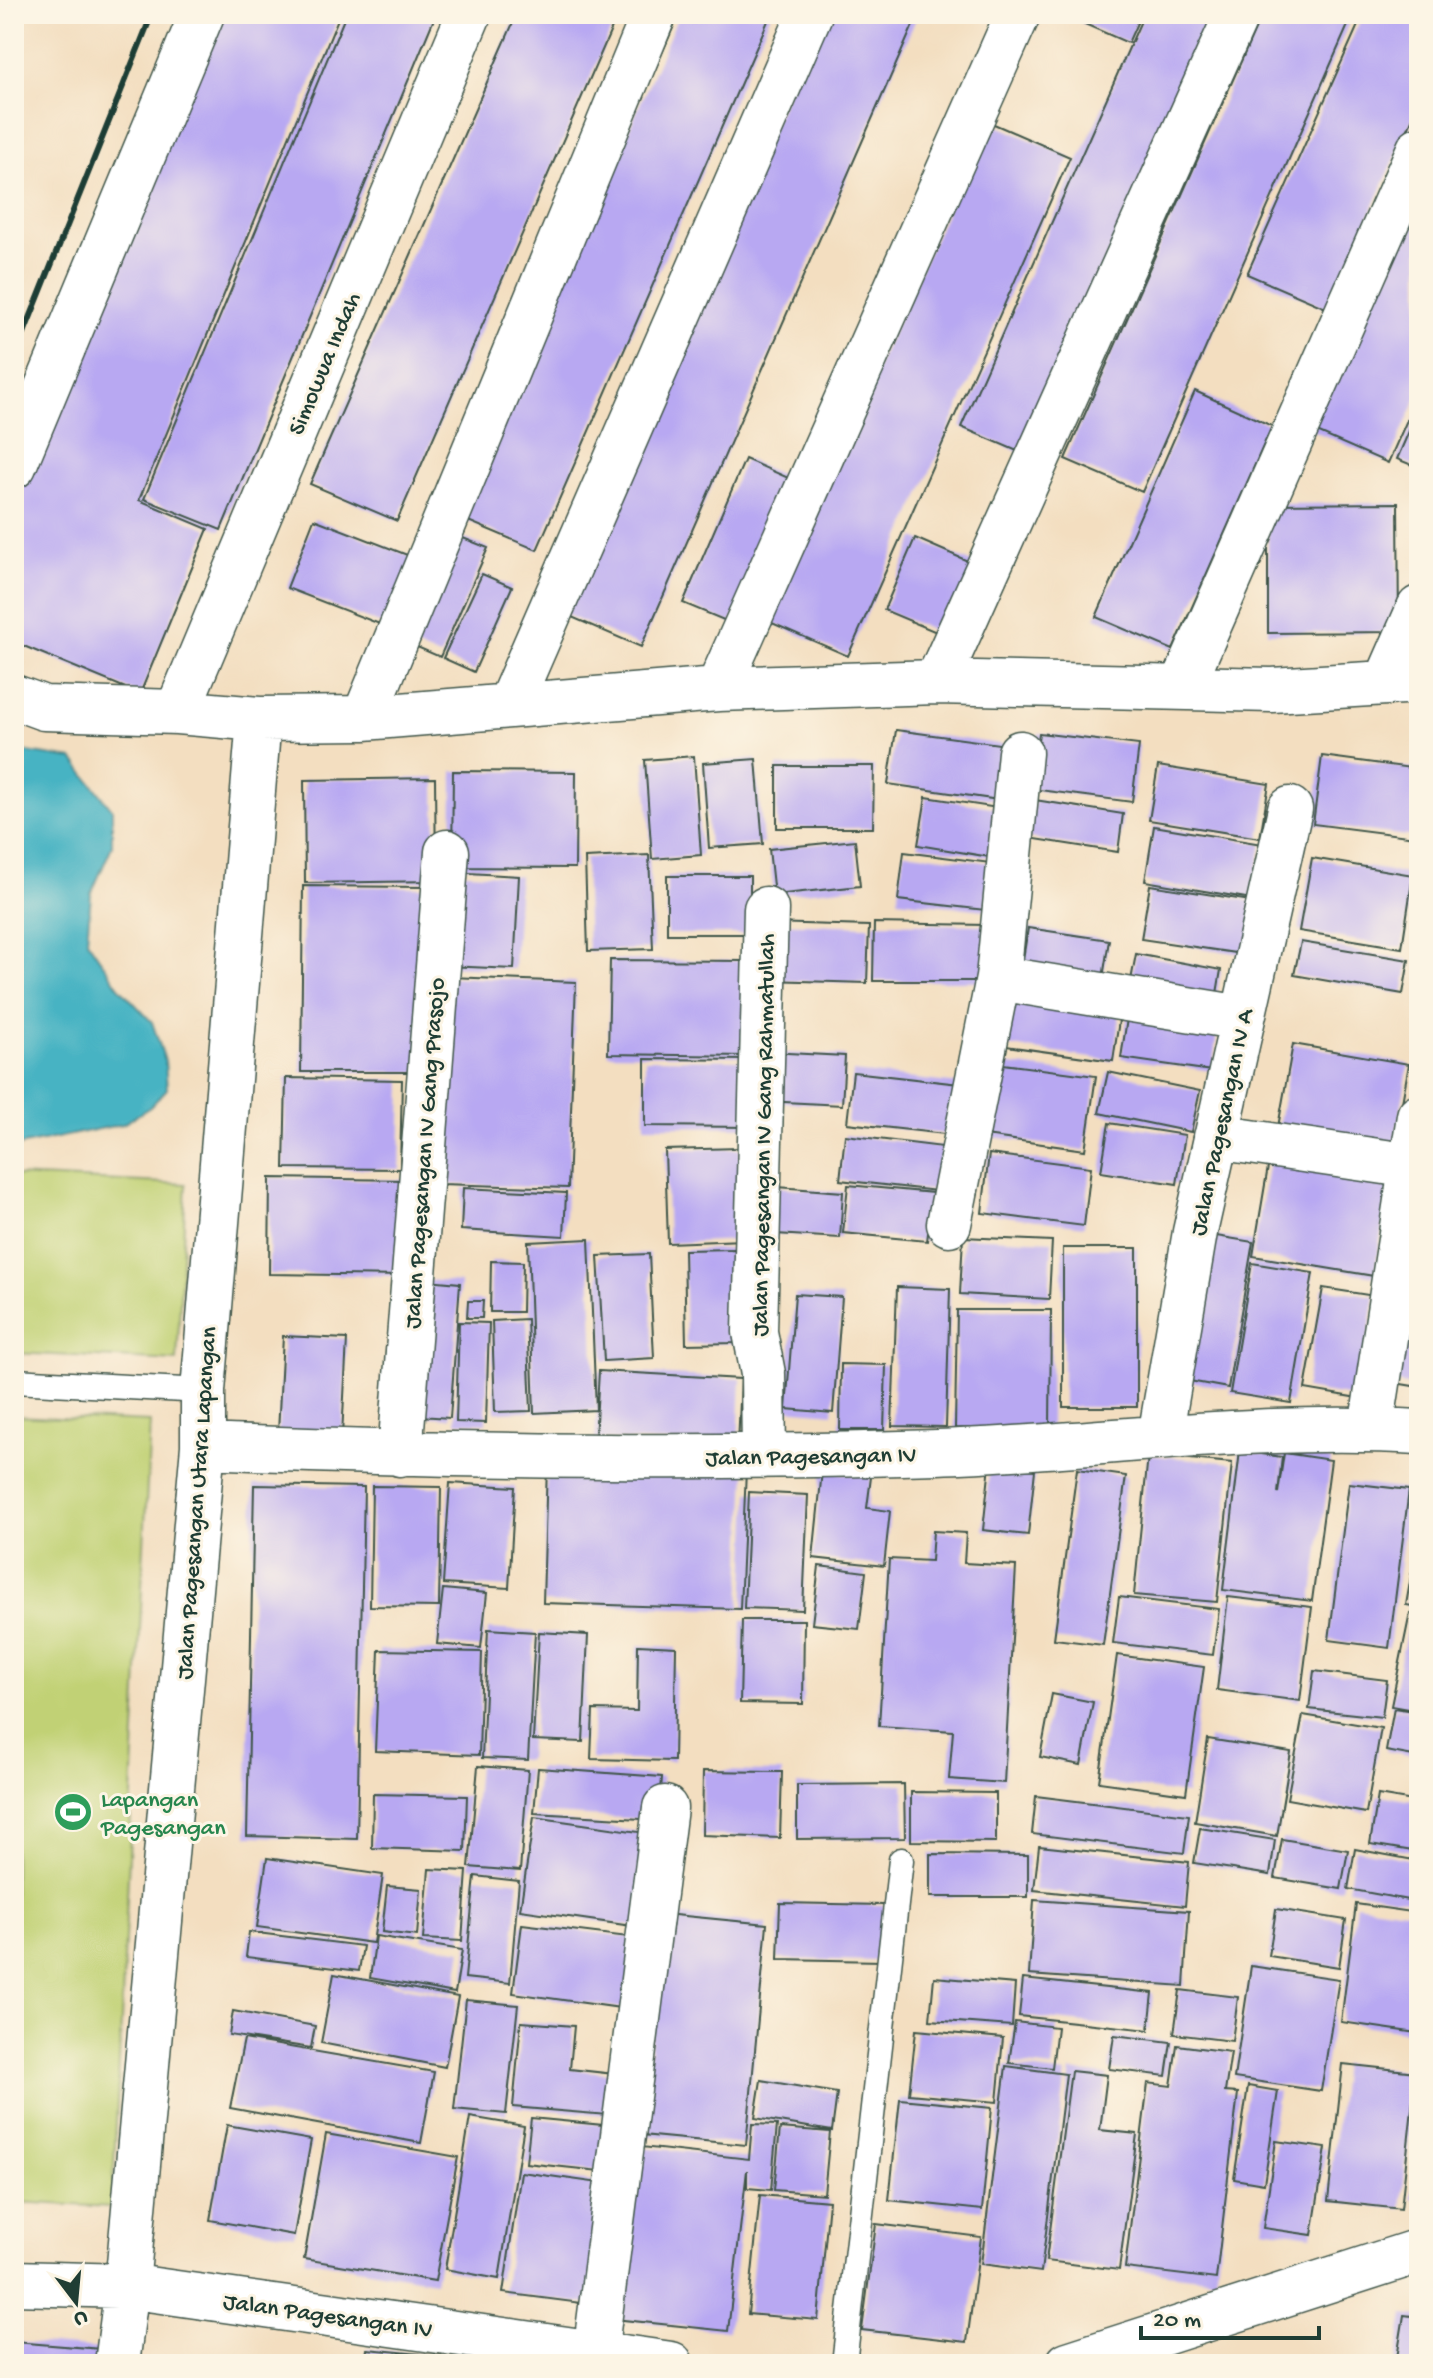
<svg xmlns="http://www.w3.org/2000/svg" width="1433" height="2378" font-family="'Gochi Hand',sans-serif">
<rect width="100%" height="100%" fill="#fcf5e5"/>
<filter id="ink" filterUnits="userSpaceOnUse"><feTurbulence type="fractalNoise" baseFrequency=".0125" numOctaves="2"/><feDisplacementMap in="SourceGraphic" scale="16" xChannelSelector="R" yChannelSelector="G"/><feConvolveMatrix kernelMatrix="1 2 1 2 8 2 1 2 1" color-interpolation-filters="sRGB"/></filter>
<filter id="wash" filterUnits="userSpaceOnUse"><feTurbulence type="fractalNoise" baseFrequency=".006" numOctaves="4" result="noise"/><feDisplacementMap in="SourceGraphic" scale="32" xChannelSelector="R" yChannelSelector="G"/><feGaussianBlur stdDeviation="1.8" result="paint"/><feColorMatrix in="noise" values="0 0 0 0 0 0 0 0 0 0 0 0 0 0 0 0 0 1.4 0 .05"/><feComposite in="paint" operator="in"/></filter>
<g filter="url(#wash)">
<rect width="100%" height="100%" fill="#f3dec0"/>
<!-- green -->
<path fill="#c1d174" stroke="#708754" stroke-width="2" d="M14,1176L186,1184L177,1361L14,1353Z
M14,1416L150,1422L112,2207L14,2202Z"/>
<!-- water -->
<path fill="#47b3c3" stroke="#33787c" stroke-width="2" d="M14,750L73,759L112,809V846L91,894L87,940L119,987L152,1022L165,1061L167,1089L150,1107L123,1124L14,1147Z"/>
<g id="blocks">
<!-- building -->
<path fill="#b8a8f2" d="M214,14H340L139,500L208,529L140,694L14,642V500Z
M346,14H436L221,530L144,499Z
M517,14H618L397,521L310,484Z
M679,14H771L537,550L461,518Z
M822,14H918L641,647L560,612Z
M1062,14H1141L1128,43Z
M1144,14H1225L1029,456L961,427Z
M1262,14H1353L1142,492L1065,459Z
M1363,14H1419V104L1328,309L1247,274Z
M987,121L1070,157L848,656L765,620Z
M1419,196V393L1388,463L1303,426Z
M1195,391L1272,426L1173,650L1096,617Z
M1419,408V468L1397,459Z
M745,459L793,480L731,623L683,603Z
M1398,503L1399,632L1268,633V504Z
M314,519L423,561L395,630L287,588Z
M448,532L488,548L440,657L401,640Z
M915,538L977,565L946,636L884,610Z
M482,574L512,587L474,672L443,658Z
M896,730L1007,745L999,800L888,784Z
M1039,733L1139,745L1132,802L1031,789Z
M694,756L701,855L652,859L645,760Z
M1322,756L1419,769V809L1415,837L1313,824Z
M756,759L763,844L709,848L703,763Z
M777,766H874L873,828H777Z
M1158,766L1269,784L1260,838L1149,820Z
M453,771L576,772L575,868L452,867Z
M435,778L436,881L305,883L304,780Z
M926,797L998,808L990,857L918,845Z
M1035,800L1123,814L1118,852L1029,838Z
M1154,826L1262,844L1252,899L1145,881Z
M855,840L860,886L774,895L769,849Z
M904,852L991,863L985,910L898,900Z
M649,855L653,949L588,951L585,858Z
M1312,858L1413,875L1402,948L1299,931Z
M452,872L519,876L514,969L447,966Z
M667,876H750V934H667Z
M1150,885L1257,902L1249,955L1141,939Z
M303,886L427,887L426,1072H301Z
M770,923L869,926L867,983L768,980Z
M874,923L986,925L985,981H873Z
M1028,928L1109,940L1102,984L1021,972Z
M1301,942L1409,960L1403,994L1294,975Z
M1136,954L1221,970L1214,1011L1128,996Z
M610,960L747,961L746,1056L608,1054Z
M450,977L576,982L568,1188L441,1184Z
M1007,991L1121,1007L1113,1061L999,1045Z
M1128,1012L1218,1024L1212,1071L1121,1058Z
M1293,1044L1409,1064L1392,1158L1276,1138Z
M768,1052L845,1056L842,1105L765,1101Z
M645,1059L750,1060V1127L645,1126Z
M995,1063L1096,1076L1085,1150L985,1136Z
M853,1072L959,1084L953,1135L847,1123Z
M1108,1072L1200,1091L1191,1132L1099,1113Z
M286,1078L402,1080L400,1169L284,1168Z
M1109,1123L1185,1135L1177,1184L1101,1172Z
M845,1135L943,1147L937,1191L840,1180Z
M740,1148L743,1240L668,1243L665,1150Z
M1271,1149L1392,1168L1374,1276L1253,1256Z
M989,1154L1091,1167L1084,1226L982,1213Z
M270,1178L407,1180L406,1276L269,1274Z
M848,1185L933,1193L927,1241L843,1233Z
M764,1186L843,1192L840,1238L760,1233Z
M463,1188L566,1193L564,1236L461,1230Z
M1198,1233L1253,1242L1228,1388L1173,1378Z
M963,1237L1052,1241L1049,1299L960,1294Z
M589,1239L596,1410L534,1413L528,1242Z
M1063,1248H1137V1407H1063Z
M735,1249L737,1343L686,1344L684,1250Z
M649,1254L654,1358L604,1361L598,1256Z
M1419,1259V1387L1389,1382Z
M491,1261L523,1262L522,1312H490Z
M1252,1263L1313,1273L1291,1403L1230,1393Z
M415,1279L460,1283L450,1418L404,1415Z
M897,1287L950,1289L946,1427L892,1426Z
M1323,1288L1375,1296L1358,1398L1305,1389Z
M795,1294L842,1297L833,1413L786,1409Z
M468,1301H483L482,1318H467Z
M957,1310H1051L1050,1430L955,1428Z
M527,1319L531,1411L495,1412L492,1321Z
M459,1322L489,1323L486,1423L456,1422Z
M283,1336L347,1339L342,1436L278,1432Z
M841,1364L886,1365L884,1430H840Z
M599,1371L741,1379L738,1445L595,1439Z
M1240,1451L1282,1457L1278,1493L1284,1453L1331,1460L1312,1601L1223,1590Z
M1148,1455L1232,1463L1217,1602L1134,1595Z
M547,1464L746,1470L740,1609L543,1603Z
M990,1465L1035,1470L1028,1535L983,1530Z
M1077,1469L1126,1476L1103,1645L1054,1639Z
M822,1471L871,1477L867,1508L890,1511L884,1566L813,1558Z
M450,1483L515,1487L509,1588L443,1584Z
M1349,1483L1409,1490L1389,1648L1329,1640Z
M254,1485L364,1487L357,1839L247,1836Z
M372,1486L441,1487L439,1607L370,1606Z
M749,1492L808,1495L803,1610L744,1608Z
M933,1531L966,1533L964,1563L1016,1566L1004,1783L949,1779L953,1731L879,1726L889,1559L931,1561Z
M1417,1542H1419V1607L1406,1605Z
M819,1566L866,1572L859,1629L812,1624Z
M443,1589L487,1593L481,1648L437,1644Z
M1119,1597L1219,1609L1213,1655L1113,1643Z
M1228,1597L1312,1607L1300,1701L1217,1690Z
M1410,1613L1419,1615V1711L1391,1706Z
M742,1620H804L803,1704L740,1703Z
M488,1629L535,1632L528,1760L482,1758Z
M539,1632L588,1635L583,1742L533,1740Z
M638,1645L676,1647L674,1761L591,1759L593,1710L637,1711Z
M379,1650L482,1652L479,1755L375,1751Z
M1117,1655L1204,1667L1186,1794L1099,1782Z
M1314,1671L1387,1680L1382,1717L1309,1709Z
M1052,1694L1093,1702L1081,1765L1040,1757Z
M1394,1708L1419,1712V1757L1386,1751Z
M1303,1715L1381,1728L1366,1813L1287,1799Z
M1208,1739L1291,1752L1277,1836L1195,1822Z
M478,1766L528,1770L520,1871L469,1867Z
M538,1768L662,1777L659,1820L534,1813Z
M703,1771L782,1772L780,1838L702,1835Z
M904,1784L905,1838L797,1839V1785Z
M911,1792L996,1793V1842L911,1841Z
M373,1794L467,1796L465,1851L372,1848Z
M1378,1795L1419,1802V1852L1370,1844Z
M1036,1796L1189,1815L1184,1853L1032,1834Z
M534,1817L653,1834L639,1927L520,1910Z
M1200,1828L1275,1840L1270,1875L1194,1863Z
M1282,1839L1348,1850L1341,1889L1275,1878Z
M1039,1846L1189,1862L1185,1906L1034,1890Z
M1355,1849L1419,1861V1902L1348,1889Z
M930,1854L1028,1855V1897H930Z
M267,1858L383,1875L373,1943L257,1927Z
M429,1869L467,1871L462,1941L423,1939Z
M475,1876L519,1881L510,1983L465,1978Z
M387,1886L421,1889L417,1936L382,1932Z
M1034,1900L1189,1911L1184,1986L1029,1975Z
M780,1903L884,1905L883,1961L778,1959Z
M1356,1904L1419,1913L1417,2033L1341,2022Z
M1276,1909L1346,1920L1339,1967L1269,1956Z
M664,1914L767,1924L746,2145L642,2135Z
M522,1924L645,1939L635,2010L513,1993Z
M249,1932L363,1946L359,1971L246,1957Z
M376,1936L462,1950L455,1993L370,1978Z
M1251,1966L1339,1979L1321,2091L1234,2078Z
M334,1974L458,1997L445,2067L321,2043Z
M934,1977L1015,1984L1012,2026L930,2020Z
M1023,1979L1153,1993L1149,2030L1019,2016Z
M1180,1990L1238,1997L1232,2041L1174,2034Z
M466,2000L518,2005L506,2114L454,2109Z
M233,2011L315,2026L311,2048L229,2035Z
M521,2022L574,2026L570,2069L623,2075L619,2116L513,2107Z
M1015,2022L1057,2027L1052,2068L1009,2063Z
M916,2030L1003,2038L997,2102L909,2094Z
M1114,2035L1171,2042L1166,2076L1109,2069Z
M244,2039L434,2072L421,2143L230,2108Z
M1177,2045L1231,2052L1225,2092L1238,2093L1216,2279L1125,2268L1148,2083L1171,2086Z
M1343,2064L1416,2072L1401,2209L1328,2201Z
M1006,2066L1066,2074L1041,2272L981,2264Z
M1071,2071L1107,2075L1100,2130L1137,2134L1119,2270L1046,2261Z
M761,2080L837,2093L832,2131L755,2118Z
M1248,2086L1278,2091L1264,2184L1234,2179Z
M900,2099L992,2108L982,2210L889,2200Z
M470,2117L524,2126L499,2279L445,2269Z
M531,2118L613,2126L609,2172L526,2163Z
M752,2124L777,2125L771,2190L747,2188V2170L728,2331L614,2319L633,2146L749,2159Z
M227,2125L311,2140L294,2235L210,2220Z
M780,2128L830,2132L824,2194L774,2190Z
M326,2134L458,2157L435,2281L304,2259Z
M1276,2141L1326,2148L1312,2235L1263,2228Z
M1417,2159H1419V2199L1411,2198Z
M521,2172L614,2185L596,2305L503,2293Z
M760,2195L829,2201L818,2320L748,2314Z
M876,2224L981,2237L967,2342L862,2330Z
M1404,2315L1419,2317V2364H1396Z
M14,2342L101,2349L100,2364H14Z
M367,2349L441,2356L440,2364H365Z"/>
</g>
</g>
<g filter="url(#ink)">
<use href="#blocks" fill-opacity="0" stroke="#3f5549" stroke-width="2"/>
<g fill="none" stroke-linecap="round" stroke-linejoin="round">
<defs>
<path id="lane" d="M14,1381L203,1391
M844,2364L901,1860"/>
<path id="street" d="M14,466L202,14
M937,682L1237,14
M1386,683L1419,608
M1182,687L1419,149
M718,689L1018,14
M14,697L44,708L177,712L259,719L364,718L718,689L937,682L1272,690L1419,681
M509,706L810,14
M177,712L469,14
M364,718L654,14
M1020,753L998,978L1242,1018
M1216,1137L1419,1167
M949,1224L998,978
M1371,1429L1419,1116
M1160,1437L1195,1232L1290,809
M203,1446C448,1456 692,1460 937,1452C1097,1447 1258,1422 1419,1432
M400,1454L447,852
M764,1456L763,1374L755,1332L766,909
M14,2283L127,2286L671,2364
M595,2354L665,1808
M117,2364L127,2286L203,1446V1391L259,719
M1068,2364L1419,2251"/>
</defs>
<!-- lane casing -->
<use href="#lane" stroke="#3f5549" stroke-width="27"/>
<!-- street casing -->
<use href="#street" stroke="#3f5549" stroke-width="47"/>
<!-- lane -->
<use href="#lane" stroke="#fff" stroke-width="24"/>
<!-- street -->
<use href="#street" stroke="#fff" stroke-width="44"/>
<!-- rail -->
<path stroke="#1f3d34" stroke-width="6" d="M14,358L152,14"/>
</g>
</g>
<!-- icons -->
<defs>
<symbol id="stadium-disc" viewBox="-11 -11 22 22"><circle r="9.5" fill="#2e9e5b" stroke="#fcf5e5"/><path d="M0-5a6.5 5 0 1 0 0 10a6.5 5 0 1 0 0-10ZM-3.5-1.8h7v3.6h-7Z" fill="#fff"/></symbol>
</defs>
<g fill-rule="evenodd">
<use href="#stadium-disc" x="51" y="1790" width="44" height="44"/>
</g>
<g text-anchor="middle" stroke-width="6" stroke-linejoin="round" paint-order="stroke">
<!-- street labels -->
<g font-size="24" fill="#1f3d34" stroke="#fcf5e5">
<text transform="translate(323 363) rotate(-67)" y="8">Simowua Indah</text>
<text transform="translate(1220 1122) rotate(-78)" y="8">Jalan Pagesangan IV A</text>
<text transform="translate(762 1135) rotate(-89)" y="8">Jalan Pagesangan IV Gang Rahmatullah</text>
<text transform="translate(423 1153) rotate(-86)" y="8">Jalan Pagesangan IV Gang Prasojo</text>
<text transform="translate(811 1455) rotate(-1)" y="8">Jalan Pagesangan IV</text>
<text transform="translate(195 1503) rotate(-86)" y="8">Jalan Pagesangan Utara Lapangan</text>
<text transform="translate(328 2314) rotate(8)" y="8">Jalan Pagesangan IV</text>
</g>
<!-- leisure labels -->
<g font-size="24" fill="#27864d" stroke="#fcf5e5" text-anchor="start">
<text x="101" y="1806">Lapangan<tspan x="101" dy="28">Pagesangan</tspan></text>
</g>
</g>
<!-- margin -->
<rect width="1433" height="2378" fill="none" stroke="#fcf5e5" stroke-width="48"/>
<!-- north arrow -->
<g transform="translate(76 2302) rotate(164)" stroke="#fcf5e5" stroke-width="6" paint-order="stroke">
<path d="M0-6L14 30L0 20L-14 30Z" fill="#1f3d34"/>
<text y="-12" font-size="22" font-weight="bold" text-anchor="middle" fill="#1f3d34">U</text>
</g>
<!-- scale -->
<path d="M1141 2326v12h178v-12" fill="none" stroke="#1f3d34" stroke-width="4"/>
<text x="1153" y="2326" font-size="24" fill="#1f3d34" stroke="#fcf5e5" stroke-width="6" paint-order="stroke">20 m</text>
</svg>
